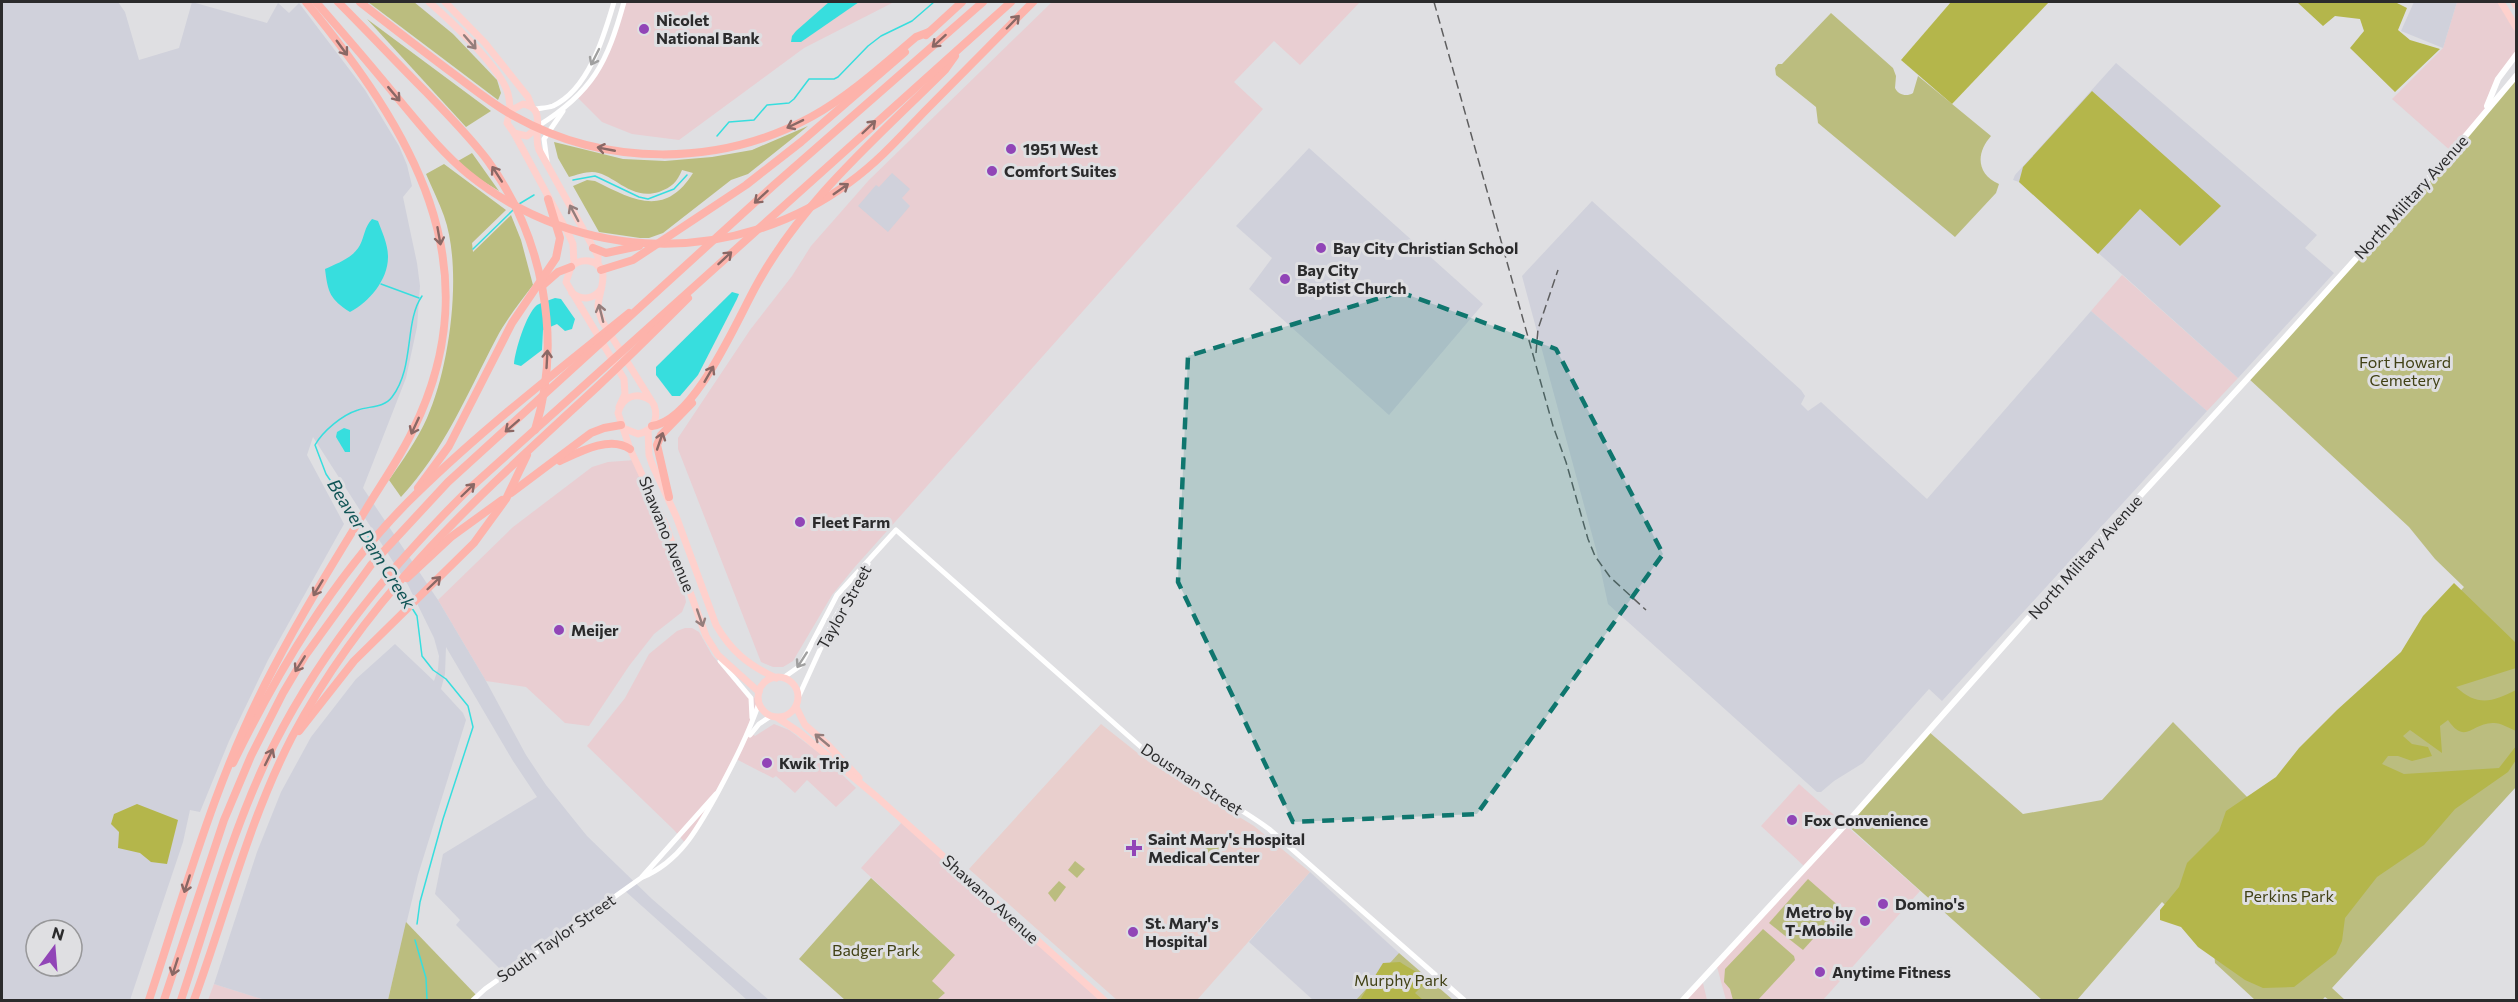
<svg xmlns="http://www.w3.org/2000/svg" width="2518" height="1002" viewBox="0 0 2518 1002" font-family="Commissioner,sans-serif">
	<rect width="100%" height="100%" fill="#dfdfe2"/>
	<g fill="#e9ced2">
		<polygon points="624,2 894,2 804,48 679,140 632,134 602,122 577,97 597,73"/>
		<polygon points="1052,2 1360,2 1300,65 1274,41 1234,82 1263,109 854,568 832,595 793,661 783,667 773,667 761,662 678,449 678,438 750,330 792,276 811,246 869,180"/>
		<polygon points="2457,2 2501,2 2516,27 2516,55 2498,79 2484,112 2452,152 2392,99 2443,48"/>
		<polygon points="2122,275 2238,378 2207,411 2091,311"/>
		<polygon points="635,460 678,559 686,602 682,612 654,634 629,666 589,726 565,723 526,687 486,681 438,600 513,527 592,467 608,462"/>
		<polygon points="685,628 692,628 699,632 712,655 747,697 758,698 759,703 749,732 755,736 774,724 789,730 823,756 856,788 836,807 807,780 795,793 776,776 773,778 736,759 687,845 674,830 587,746 625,698 649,654 677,631"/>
		<polygon points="1799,784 1920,891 1823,1000 1726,1000 1716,963 1805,867 1761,826"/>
		<polygon points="903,821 1104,1000 937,1000 945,993 931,981 954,954 861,868"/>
		<polygon points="1702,979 1707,1000 1683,1000"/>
		<polygon points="214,984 265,1000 208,1000"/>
	</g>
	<g fill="#d0d1db" fill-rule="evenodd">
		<path d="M2,2h116l7,10 14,48 40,-12 13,-46 75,21 11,-20 11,10 10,-10 66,87 34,56 8,19 5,21 -9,11 14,66 3,23 -3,41 -11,51 -43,110 75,112 48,81 40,74 20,30 41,51 65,63 117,101h-22l-123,-110 -118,85 -50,-50 4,-5 -25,-26 8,-40 94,-57 -24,-36 -67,-114 -1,27 -4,15 22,24 3,7 -48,155 -30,125h-123l-51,-16 43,-132 24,-60 30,-55 45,-58 39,-35 39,37 4,-12 1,-13 -5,-18 -26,-53 -95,-148 -6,18 37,69 -76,136 -39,81 -29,71 -10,-2 -7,32 -53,158h-128zM36,930h36v36h-36z"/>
		<polygon points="2414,2 2457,2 2443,48 2401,31"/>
		<polygon points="2116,63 2317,235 2305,248 2334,273 2238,378 2019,182 2013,180 2015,175"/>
		<polygon points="1309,148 1483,304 1389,415 1249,289 1272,258 1236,226"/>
		<polygon points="892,173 910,189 902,198 910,206 888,232 858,206 876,185 879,187"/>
		<polygon points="1592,201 1801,390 1805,396 1801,404 1808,411 1821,402 1927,499 2091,311 2207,411 1942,701 1929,689 1863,763 1834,781 1821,792 1817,792 1608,604 1597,553 1522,276"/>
		<polygon points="1310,872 1399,953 1356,1000 1313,1000 1249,942"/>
	</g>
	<polygon fill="#e9cfcd" points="1101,724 1149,762 1254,826 1310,872 1197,1000 1117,1000 969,869"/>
	<g fill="#bbbd7f">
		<polygon points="368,2 414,2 453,34 497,80 501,93 498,100"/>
		<path d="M1831,13l62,55 3,8 -1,12c3,7 12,9 18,5l5,-17 73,60c-15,17 -15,38 8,48l-3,9 -41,44 -137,-114 -2,-16 -40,-32 -1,-7 3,-4h4z"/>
		<polygon points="367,19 491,111 466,127"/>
		<polygon points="2516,76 2516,787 2332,988 2345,1000 2329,1000 2325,997 2322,1000 2255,1000 2215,963 2214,952 2162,902 2077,1000 2042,1000 1846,824 1928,731 2023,814 2102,800 2173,722 2258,808 2464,587 2435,559 2409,527 2248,378"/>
		<path d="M808,126l-60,48 -17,6 -68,53 -14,5h-9l-41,-6 -26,-46 14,-6 8,1c38,19 70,37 98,-8l-11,-3c-5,12 -10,17 -23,22 -30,9 -46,-20 -67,-20 -7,0 -16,3 -23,5l-11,-19 -4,-16 69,17 42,2 47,-4 40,-7z"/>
		<polygon points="472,153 499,191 476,177 458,161"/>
		<path d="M444,164l62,46 -34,33 1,9 38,-37 10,25 12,45c-13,17 -27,35 -37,54 -29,55 -52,112 -95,158l-12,-17c14,-20 28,-40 38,-62 23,-51 36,-149 17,-202 -5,-14 -12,-28 -18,-42z"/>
		<polygon points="1217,835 1226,843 1210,860 1201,853"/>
		<polygon points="1075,861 1085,869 1077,878 1068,870"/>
		<polygon points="871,878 955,955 932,981 945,993 937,1000 845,1000 799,959"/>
		<polygon points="1808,879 1841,908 1803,950 1769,923"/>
		<polygon points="1059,881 1066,887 1055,902 1048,893"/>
		<polygon points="406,922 477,996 473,1000 388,1000"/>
		<polygon points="1763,929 1794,956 1795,960 1758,1000 1733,1000 1730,989 1724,982 1725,969"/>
		<polygon points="1399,953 1453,1000 1356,1000"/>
	</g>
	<g fill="#b4b64b">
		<polygon points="1951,2 2049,2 1952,104 1901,60"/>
		<polygon points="2297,2 2395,2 2407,8 2398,30 2410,40 2440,49 2395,92 2350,48 2364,31 2360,19 2335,16 2323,26"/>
		<polygon points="2092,91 2221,206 2180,246 2140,209 2098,254 2019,182 2023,167"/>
		<path d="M2454,583l62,60v25l-60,19c22,20 36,15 60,3v41c-7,-3 -15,-8 -22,-8 -22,-1 -28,23 -46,-3l-8,6 2,27 -32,-23 -7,6 9,8 16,3 4,9 -20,5 -14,-5h-10l-6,8 22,10 95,-6 17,-22v14l-8,12 -53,37 -31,36 -47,32 -32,41 -3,23 -6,13 -42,33 -31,1 -18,-8 -47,-33 -17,-20 -21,-7v-10l19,-23 8,-24 32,-32 7,-20 50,-34 23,-29 38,-38 64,-58 22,-36z"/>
		<polygon points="137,804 178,820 167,864 151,862 140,853 118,848 119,832 111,824 114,814"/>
		<path d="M1400,962c10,7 19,10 28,18l-13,13 8,7h-63l23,-37z"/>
	</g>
	<g fill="#37dede">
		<polygon points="829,2 859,2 801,42 791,42 792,36 796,31"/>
		<path d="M372,219l6,2c4,11 10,23 10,36 0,23 -19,45 -38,55 -20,-13 -22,-19 -25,-43 13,-6 28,-11 35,-24 5,-10 4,-17 12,-26z"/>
		<polygon points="732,292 739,294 737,299 698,375 680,396 672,396 656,375 656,367"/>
		<path d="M555,298l6,1 14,20 -3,10 -7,2 -8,-7 -14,6 -1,20 -21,16 -7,-2c1,-13 12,-50 23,-59 5,-3 13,-5 18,-7z"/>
		<polygon points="344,428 350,430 350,452 345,452 336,437 337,432"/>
	</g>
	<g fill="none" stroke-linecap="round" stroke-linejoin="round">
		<g stroke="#37dede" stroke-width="1.5">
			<polyline points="717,136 729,122 754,120 767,105 789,103 794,99 809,79 834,79 838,77 868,46 881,36 912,21 934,2"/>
			<polyline points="573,180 595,176 639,197 648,199 674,189 687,175"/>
			<polyline points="519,204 534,195"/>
			<polyline points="473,249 513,210"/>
			<polyline points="381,284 419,298"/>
			<path d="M357,520l-31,-46 -11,-29c8,-14 27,-30 43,-35 11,-4 26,-2 34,-13 23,-30 12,-75 30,-101"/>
			<polyline points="360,524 370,540"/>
			<polyline points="373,544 378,553"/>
			<polyline points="381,557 390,571"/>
			<polyline points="401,587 409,601"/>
			<polyline points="412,608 417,616 422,656 433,670 446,679 468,706 473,727 443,819 420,902 417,924"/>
			<polyline points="415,940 426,978 427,1000"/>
		</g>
		<g stroke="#fff" stroke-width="5">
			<path d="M535,109c6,-1 12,-1 18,-3 36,-17 51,-70 61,-104"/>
			<path d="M538,126c55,-34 69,-63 86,-124"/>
			<polyline points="547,161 544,139 563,111"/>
			<polyline points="720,661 751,698 752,718"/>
			<path d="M783,678l17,-12 37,-71 59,-65 245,217c41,31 87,52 128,82l195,171"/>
			<polyline points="798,698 834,619 868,564"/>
			<polyline points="750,735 759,724 771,716"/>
			<path d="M643,877c38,-16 56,-51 75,-85 16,-30 30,-57 41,-89"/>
			<polyline points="473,1000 485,989 641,878 716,794"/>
		</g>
		<g stroke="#fff" stroke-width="6">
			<polyline points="2487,106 2498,79 2516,55"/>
			<polyline points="1683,1000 1846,824 2040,605 2272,352 2452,152 2516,76"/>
		</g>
		<g stroke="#fed1cd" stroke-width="7">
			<path d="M429,2c21,18 66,61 77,86 3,7 4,15 4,23"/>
			<polyline points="445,2 485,43 528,97 532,107"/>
			<polyline points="2501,2 2516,27"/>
			<polyline points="2514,2 2516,6"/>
			<path d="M537,128l-10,8 -13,-3 -7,-10 3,-12 13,-7c25,4 9,30 16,46l59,106v10"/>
			<polyline points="514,133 569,235 573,244 574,264"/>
			<path d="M572,293c11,8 22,6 29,-4"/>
			<path d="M619,407l6,-13 -1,-15 -58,-97 5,-15c5,-5 11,-7 18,-6 25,5 9,31 9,46 0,5 3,9 4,14l52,84c5,14 -1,26 -16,29l-15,-6 -5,-15c4,-16 18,-22 32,-13"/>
			<polyline points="623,428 630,449 666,526 706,636 718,655 759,692"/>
			<path d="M648,430l1,25 3,9 24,52 40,109c15,26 32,40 60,53"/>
			<circle cx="778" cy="697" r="20"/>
			<polyline points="796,707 805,725 828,745 859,778"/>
			<polyline points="778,718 799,732 877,797 1104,1000"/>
		</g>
		<g stroke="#fdb3ab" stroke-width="8">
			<path d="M316,2c26,30 53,61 79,93 23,27 45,56 73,79 111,90 268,93 382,8 28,-20 51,-46 75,-71 36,-36 72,-73 108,-109"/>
			<path d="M338,2c30,30 59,61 89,91 21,22 43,44 61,68 55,76 75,178 47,269"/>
			<path d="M360,2c29,23 58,45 87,67 22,16 43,34 67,47 91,51 205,51 297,1 38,-21 72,-52 105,-80l13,-5"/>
			<polyline points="926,35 962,2"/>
			<polyline points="593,248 606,253 639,246"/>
			<polyline points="601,270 633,260 746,185 801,142 905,52"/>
			<polyline points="542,286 558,272 571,267"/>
			<path d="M652,426c43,-6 84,-104 104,-140 47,-86 120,-147 189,-216l10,-14"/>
			<path d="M560,461c19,-9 50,-26 70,-12"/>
			<polyline points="418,488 449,446 512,323 556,258 560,238 548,199"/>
			<polyline points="511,493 591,433 604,428 621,425"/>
			<polyline points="669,497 657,445 661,435 692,403"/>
			<polyline points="407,578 451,537 502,500"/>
			<polyline points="299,731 354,661 474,543 506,499 527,455"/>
			<path d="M233,763c46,-94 100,-185 174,-260 69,-69 147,-129 222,-190"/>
			<path d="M149,1000c37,-112 68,-226 124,-331 28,-54 60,-106 92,-158 16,-27 35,-53 48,-81 82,-166 -3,-301 -107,-428"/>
			<polyline points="164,1000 224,820 251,756 283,693 305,656 371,565 448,482 774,185 983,2"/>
			<path d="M181,1000c26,-78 48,-159 83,-235 49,-105 123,-195 205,-276l542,-487"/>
			<path d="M194,1000c32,-87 55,-180 98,-263 77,-145 187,-241 305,-350 31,-29 61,-59 91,-89"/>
		</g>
		<g stroke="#5e5e5f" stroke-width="1.5" stroke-dasharray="9 4.5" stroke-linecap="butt">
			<polyline points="1434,2 1553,426 1566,462 1588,539 1595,556 1610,577 1646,610"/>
			<polyline points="1536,353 1538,329 1558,270"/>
		</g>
	</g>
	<defs><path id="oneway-shaft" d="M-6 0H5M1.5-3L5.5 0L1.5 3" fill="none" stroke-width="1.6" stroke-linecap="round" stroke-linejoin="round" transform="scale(1.5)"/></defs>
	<g stroke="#8a6865">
		<use href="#oneway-shaft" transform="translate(1013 22) rotate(-46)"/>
		<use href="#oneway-shaft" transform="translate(939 41) rotate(138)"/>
		<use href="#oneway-shaft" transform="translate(342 48) rotate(54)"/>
		<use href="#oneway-shaft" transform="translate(394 94) rotate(50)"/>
		<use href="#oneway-shaft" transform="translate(795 124) rotate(154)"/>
		<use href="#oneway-shaft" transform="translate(869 127) rotate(-44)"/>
		<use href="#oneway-shaft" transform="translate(606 149) rotate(-169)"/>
		<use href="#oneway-shaft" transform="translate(497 174) rotate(-123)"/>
		<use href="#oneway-shaft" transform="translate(841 189) rotate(-35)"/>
		<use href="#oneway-shaft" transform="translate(761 197) rotate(137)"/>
		<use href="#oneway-shaft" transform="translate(439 236) rotate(80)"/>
		<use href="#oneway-shaft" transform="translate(725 258) rotate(-43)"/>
		<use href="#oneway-shaft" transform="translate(547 359) rotate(-87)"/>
		<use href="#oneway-shaft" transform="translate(709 374) rotate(-60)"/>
		<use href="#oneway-shaft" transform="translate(415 426) rotate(115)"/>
		<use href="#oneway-shaft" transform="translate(512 426) rotate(139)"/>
		<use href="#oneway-shaft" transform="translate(660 441) rotate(-71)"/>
		<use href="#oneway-shaft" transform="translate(468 490) rotate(-44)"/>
		<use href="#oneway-shaft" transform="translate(434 583) rotate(-44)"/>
		<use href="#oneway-shaft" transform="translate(318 588) rotate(121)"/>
		<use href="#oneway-shaft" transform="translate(300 664) rotate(122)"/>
		<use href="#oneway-shaft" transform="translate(269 757) rotate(-64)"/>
		<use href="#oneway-shaft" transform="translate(187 884) rotate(108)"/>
		<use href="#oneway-shaft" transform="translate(175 967) rotate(108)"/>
	</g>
	<g stroke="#947e7c">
		<use href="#oneway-shaft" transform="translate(470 42) rotate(49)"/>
		<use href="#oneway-shaft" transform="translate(574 213) rotate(-118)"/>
		<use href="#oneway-shaft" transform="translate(601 313) rotate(-104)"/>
		<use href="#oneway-shaft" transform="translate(700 618) rotate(71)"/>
		<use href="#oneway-shaft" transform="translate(822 740) rotate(-140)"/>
	</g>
	<g stroke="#a0a0a0">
		<use href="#oneway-shaft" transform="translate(595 57) rotate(117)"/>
		<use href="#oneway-shaft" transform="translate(802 660) rotate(123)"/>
	</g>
	<path fill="#0f766e" fill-opacity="0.2" stroke="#0f766e" stroke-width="4.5" stroke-dasharray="12 8" stroke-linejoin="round" d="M1400,292l156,57 107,205 -186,260 -184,8 -115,-240 10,-226z"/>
	<g fill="#9145b7" stroke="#dfdfe2" stroke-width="2">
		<circle cx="644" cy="29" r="6"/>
		<circle cx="1011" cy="149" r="6"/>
		<circle cx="992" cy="171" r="6"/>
		<circle cx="1321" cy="248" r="6"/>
		<circle cx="1285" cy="279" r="6"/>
		<circle cx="800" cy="522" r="6"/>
		<circle cx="559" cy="630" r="6"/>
		<circle cx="767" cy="763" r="6"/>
		<circle cx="1792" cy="820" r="6"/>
		<path d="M1131 839h6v6h6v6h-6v6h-6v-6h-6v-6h6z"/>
		<circle cx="1883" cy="904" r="6"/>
		<circle cx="1865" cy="921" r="6"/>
		<circle cx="1133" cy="932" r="6"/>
		<circle cx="1820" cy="972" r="6"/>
	</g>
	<g text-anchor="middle" stroke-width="6" stroke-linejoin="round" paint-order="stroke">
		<g font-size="16" font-weight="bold" fill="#2b2b2c" stroke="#dfdfe2" text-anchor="start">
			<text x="656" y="26">Nicolet<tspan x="656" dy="18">National Bank</tspan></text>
			<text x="1023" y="155">1951 West</text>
			<text x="1004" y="177">Comfort Suites</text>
			<text x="1333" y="254">Bay City Christian School</text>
			<text x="1297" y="276">Bay City<tspan x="1297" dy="18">Baptist Church</tspan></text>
			<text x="812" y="528">Fleet Farm</text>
			<text x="571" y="636">Meijer</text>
			<text x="779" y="769">Kwik Trip</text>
			<text x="1804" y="826">Fox Convenience</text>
			<text x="1148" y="845">Saint Mary's Hospital<tspan x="1148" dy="18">Medical Center</tspan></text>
			<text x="1895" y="910">Domino's</text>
			<text x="1853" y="918" text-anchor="end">Metro by<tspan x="1853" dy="18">T-Mobile</tspan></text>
			<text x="1145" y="929">St. Mary's<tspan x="1145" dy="18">Hospital</tspan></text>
			<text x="1832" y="978">Anytime Fitness</text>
		</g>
		<g font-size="16" fill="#2b2b2c" stroke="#dfdfe2">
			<text transform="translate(2411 197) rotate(-48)" y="6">North Military Avenue</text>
			<text transform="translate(667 534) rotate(68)" y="6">Shawano Avenue</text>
			<text transform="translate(2085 557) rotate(-48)" y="6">North Military Avenue</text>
			<text transform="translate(844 607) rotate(-61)" y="6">Taylor Street</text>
			<text transform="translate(1192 779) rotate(33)" y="6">Dousman Street</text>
			<text transform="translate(991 899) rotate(42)" y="6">Shawano Avenue</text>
			<text transform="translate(556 938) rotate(-35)" y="6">South Taylor Street</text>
		</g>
		<g font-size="16" fill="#414115" stroke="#dfdfe2">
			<text x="2405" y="368">Fort Howard<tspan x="2405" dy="18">Cemetery</tspan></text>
			<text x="2289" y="902">Perkins Park</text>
			<text x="876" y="956">Badger Park</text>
			<text x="1401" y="986">Murphy Park</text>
		</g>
		<g font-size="18" font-style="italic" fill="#125556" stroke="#dfdfe2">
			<text transform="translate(371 544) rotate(58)" y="6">Beaver Dam Creek</text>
		</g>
	</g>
	<rect width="2518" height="1002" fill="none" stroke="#2b2b2c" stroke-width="6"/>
	<g transform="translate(54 948) rotate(16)"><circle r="28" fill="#dfdfe2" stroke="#979799" stroke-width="1.5"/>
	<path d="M0-4.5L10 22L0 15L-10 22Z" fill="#9145b7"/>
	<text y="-9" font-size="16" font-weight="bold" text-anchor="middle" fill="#2b2b2c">N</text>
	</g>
</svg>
